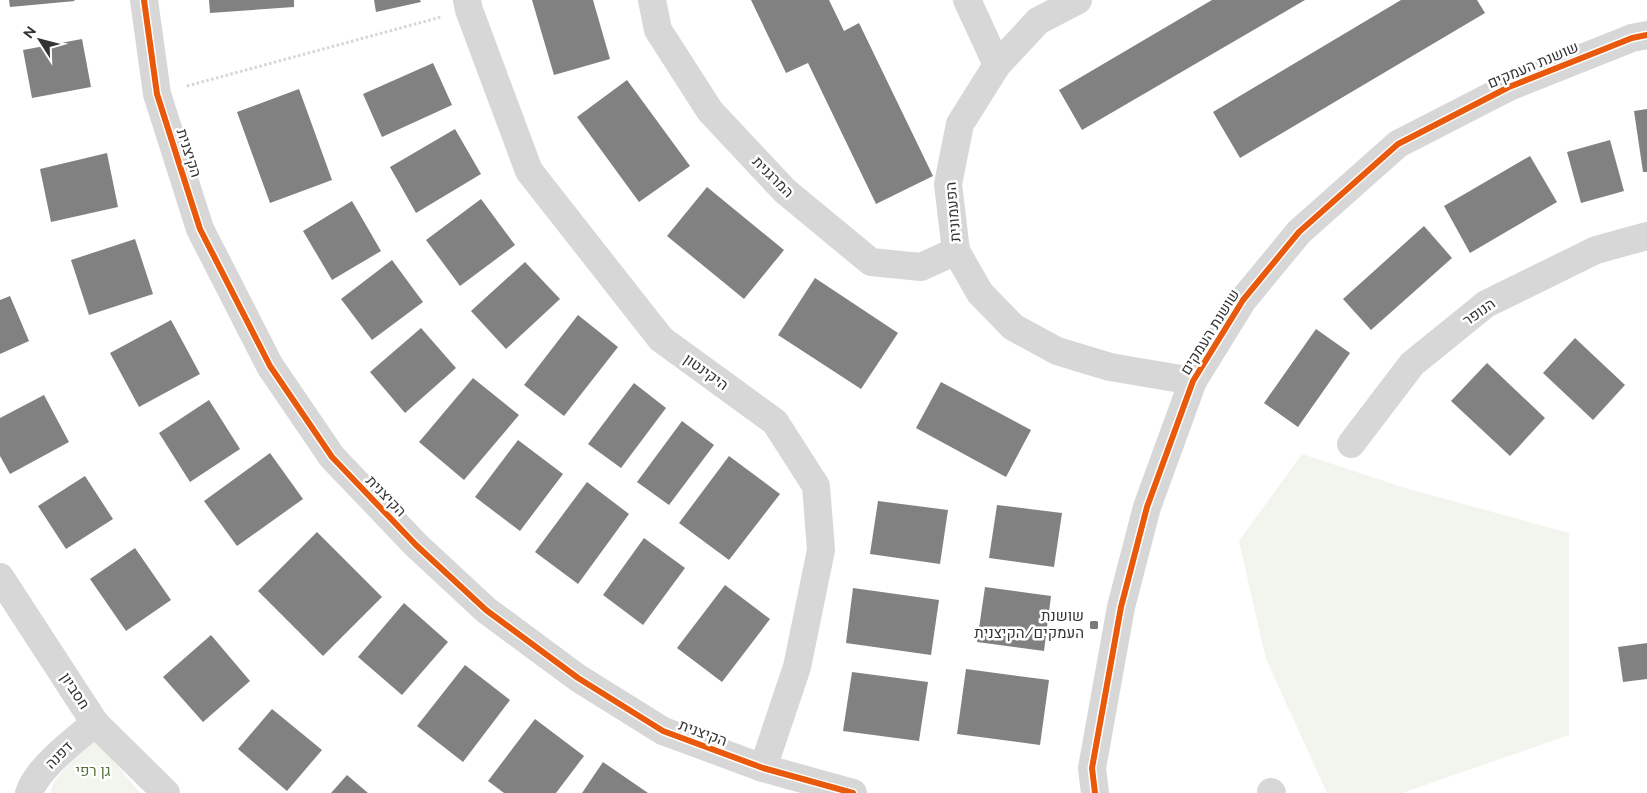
<svg xmlns="http://www.w3.org/2000/svg" width="1647" height="793" viewBox="0 0 1647 793" font-family="Raleway,Heebo,sans-serif">
	<rect width="100%" height="100%" fill="#fff"/>
	<g fill="#f1f5ed">
		<polygon points="1302,454 1405,488 1569,533 1569,735 1402,793 1327,793 1266,659 1239,541"/>
		<polygon points="93,736 140,793 50,793 55,780"/>
	</g>
	<g fill="#818181">
		<polygon points="9,0 74,0 75,1 10,7"/>
		<polygon points="209,0 294,0 294,7 210,13"/>
		<polygon points="374,0 420,0 421,2 376,12"/>
		<polygon points="532,0 593,0 610,59 554,75"/>
		<polygon points="751,0 829,0 844,31 859,23 933,176 876,204 808,63 786,73"/>
		<polygon points="1212,0 1305,0 1082,130 1059,90"/>
		<polygon points="1401,0 1477,0 1485,13 1240,158 1213,112"/>
		<polygon points="82,39 91,87 32,98 23,50"/>
		<polygon points="433,63 452,105 382,137 363,94"/>
		<polygon points="627,80 690,166 639,202 577,117"/>
		<polygon points="299,89 332,180 270,203 237,112"/>
		<polygon points="1647,109 1647,172 1643,172 1634,111"/>
		<polygon points="455,129 481,174 416,213 390,167"/>
		<polygon points="1610,140 1624,191 1581,203 1567,152"/>
		<polygon points="107,153 118,207 51,222 40,169"/>
		<polygon points="1530,156 1557,202 1470,253 1444,206"/>
		<polygon points="707,187 784,250 744,299 667,236"/>
		<polygon points="481,199 515,245 460,286 426,240"/>
		<polygon points="352,201 381,251 332,280 303,231"/>
		<polygon points="1424,226 1452,258 1371,330 1343,299"/>
		<polygon points="135,239 153,294 89,315 71,260"/>
		<polygon points="392,260 423,302 372,340 341,299"/>
		<polygon points="525,262 560,299 506,349 471,311"/>
		<polygon points="815,278 898,333 861,389 778,335"/>
		<polygon points="10,296 29,341 0,354 0,300"/>
		<polygon points="578,315 618,347 564,416 524,385"/>
		<polygon points="171,320 200,374 139,407 110,353"/>
		<polygon points="421,328 456,368 405,413 370,372"/>
		<polygon points="1316,329 1350,353 1298,427 1264,403"/>
		<polygon points="1575,338 1625,385 1593,420 1543,373"/>
		<polygon points="1487,363 1545,418 1510,456 1451,401"/>
		<polygon points="473,378 519,415 464,480 419,442"/>
		<polygon points="941,382 1031,430 1006,477 916,428"/>
		<polygon points="634,383 666,408 621,468 588,444"/>
		<polygon points="44,395 69,442 10,474 0,456 0,418"/>
		<polygon points="209,400 240,449 190,482 159,433"/>
		<polygon points="682,421 714,445 669,505 637,482"/>
		<polygon points="518,440 563,474 520,531 475,497"/>
		<polygon points="270,453 303,499 237,546 204,501"/>
		<polygon points="729,456 780,494 729,560 679,523"/>
		<polygon points="85,476 113,519 66,549 38,506"/>
		<polygon points="587,482 629,514 578,584 535,552"/>
		<polygon points="878,501 948,510 940,564 870,554"/>
		<polygon points="997,505 1062,513 1054,567 989,558"/>
		<polygon points="317,532 382,597 323,656 258,591"/>
		<polygon points="644,538 685,568 643,625 603,595"/>
		<polygon points="135,548 171,600 126,631 90,579"/>
		<polygon points="725,585 770,619 722,682 677,648"/>
		<polygon points="985,587 1051,596 1044,651 977,642"/>
		<polygon points="853,588 939,600 931,655 846,643"/>
		<polygon points="404,603 448,642 402,695 358,657"/>
		<polygon points="211,635 250,681 203,722 163,677"/>
		<polygon points="1647,643 1647,679 1623,682 1618,647"/>
		<polygon points="465,665 510,700 463,762 417,726"/>
		<polygon points="966,669 1049,680 1040,745 957,734"/>
		<polygon points="852,672 928,682 919,741 843,731"/>
		<polygon points="272,709 322,750 287,791 238,749"/>
		<polygon points="535,719 584,756 556,793 504,793 488,781"/>
		<polygon points="603,762 648,793 582,793"/>
		<polygon points="347,775 368,793 331,793"/>
	</g>
	<g fill="none" stroke-linecap="round" stroke-linejoin="round">
		<polyline stroke="#d6d6d6" stroke-width="3" stroke-dasharray="2.5 2.5" stroke-linecap="butt" points="187,86 441,17"/>
		<g stroke="#d7d7d7" stroke-width="28">
			<polyline points="144,0 157,94 200,229 270,366 332,457 416,545 486,610 578,678 663,731 763,768 853,793"/>
			<polyline points="467,0 469,10 529,171 661,339 775,422 816,486 821,550 797,667 763,768"/>
			<polyline points="652,0 658,30 710,111 785,191 871,262 921,267 956,251"/>
			<polyline points="967,0 997,65"/>
			<polyline points="1078,0 1038,21 997,65 960,124 948,184 956,251 980,293 1013,327 1057,351 1110,367 1193,381"/>
			<polyline points="1351,444 1412,364 1486,304 1596,250 1647,236"/>
			<polyline points="0,577 95,723 166,793"/>
			<polyline points="1271,792 1272,793"/>
			<path d="M29,793c8,-25 46,-53 66,-70"/>
			<polyline points="1095,793 1092,768 1121,607 1147,507 1193,381 1243,300 1299,232 1398,144 1509,87 1632,38 1647,35"/>
		</g>
		<defs>
			<g id="cycleway">
				<polyline points="144,0 157,94 200,229 270,366 332,457 416,545 486,610 578,678 663,731 763,768 853,793"/>
				<polyline points="1095,793 1092,768 1121,607 1147,507 1193,381 1243,300 1299,232 1398,144 1509,87 1632,38 1647,35"/>
			</g>
		</defs>
		<use href="#cycleway" stroke="#fff" stroke-width="9"/>
		<use href="#cycleway" stroke="#e8590c" stroke-width="6"/>
	</g>
	<rect fill="#7a7a7a" stroke="#fff" stroke-width="2" x="1089" y="620" width="10" height="10" rx="2.5"/>
	<g text-anchor="middle" stroke-width="5" stroke-linejoin="round" paint-order="stroke">
		<g font-size="15" fill="#333" stroke="#fff">
			<text transform="translate(1533 65) rotate(-23)" y="5">שושנת העמקים</text>
			<text transform="translate(189 153) rotate(72)" y="5">הקיצנית</text>
			<text transform="translate(773 177) rotate(45)" y="5">המרגנית</text>
			<text transform="translate(953 212) rotate(-95)" y="5">הפעמונית</text>
			<text transform="translate(1479 312) rotate(-35)" y="5">הנופר</text>
			<text transform="translate(1210 332) rotate(-58)" y="5">שושנת העמקים</text>
			<text transform="translate(706 372) rotate(36)" y="5">היקינטון</text>
			<text transform="translate(386 496) rotate(46)" y="5">הקיצנית</text>
			<text transform="translate(75 691) rotate(57)" y="5">חסביון</text>
			<text transform="translate(703 733) rotate(20)" y="5">הקיצנית</text>
			<text transform="translate(59 755) rotate(-45)" y="5">דפנה</text>
		</g>
		<g font-size="15" fill="#333" stroke="#fff" text-anchor="end">
			<text x="1084" y="621">שושנת<tspan x="1084" dy="17">העמקים/הקיצנית</tspan></text>
		</g>
		<g font-size="15" fill="#56703f" stroke="#fff">
			<text x="93" y="776">גן רפי</text>
		</g>
	</g>
	<g transform="translate(40 40) rotate(306)" stroke="#ffffff" stroke-width="4" paint-order="stroke">
	<path d="M0-4L9 19L0 12L-9 19Z" fill="#333333"/>
	<text y="-8" font-size="14" font-weight="bold" text-anchor="middle" fill="#333333">N</text>
	</g>
</svg>
